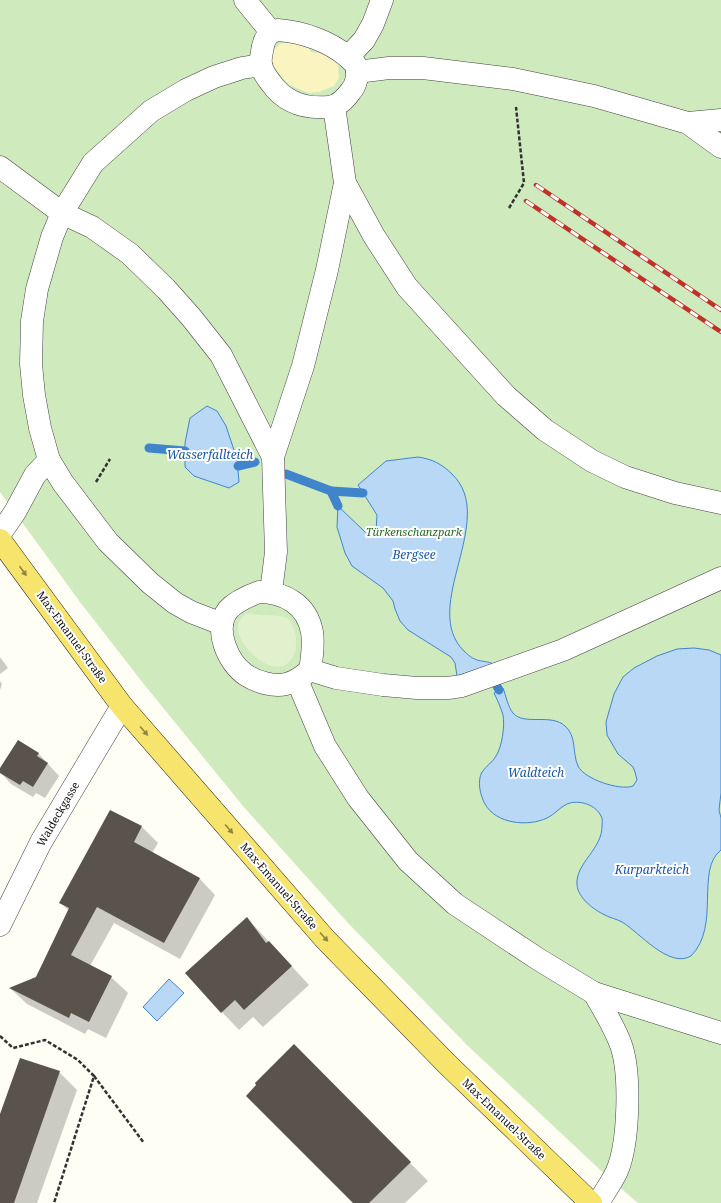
<svg xmlns="http://www.w3.org/2000/svg" width="721" height="1203" viewBox="0 0 721 1203" font-family="'Noto Serif',serif">
	<rect width="100%" height="100%" fill="#fffef4"/>
	<polygon fill="#cfeabd" points="0,0 721,0 721,1203 638,1203 611,1180 468,1046 348,923 243,806 143,683 80,602 0,492"/>
	<polygon fill="#faf4c1" points="293,41 308,47 311,52 324,54 338,65 339,78 334,86 319,92 308,93 288,84 273,66 271,53 280,44"/>
	<path fill="#e1f1ce" d="M247,614l33,2 8,2c7,10 10,21 7,33 -12,45 -81,-20 -48,-37z"/>
	<g fill="#b9d8f6" stroke="#4085cc">
		<polygon points="207,406 217,411 226,426 237,459 239,482 229,488 194,476 185,467 185,443 190,418"/>
		<path d="M418,457c14,2 24,7 34,17 47,45 -33,133 12,177 13,13 17,8 30,13l-37,12 -2,-13 -4,-6 -43,-27 -8,-9 -5,-12 -2,-8 -10,-13 -31,-22 -7,-13 -8,-26 1,-21 27,26 11,-1 1,-16 -19,-30 28,-24z"/>
		<path d="M694,648l15,2 12,5v138l-2,17 2,8v32c-26,20 0,76 -30,106 -22,13 -52,-24 -69,-34 -5,-3 -12,-4 -17,-7 -11,-5 -27,-17 -28,-30 -2,-22 26,-36 25,-60 0,-3 1,-6 -1,-9 -5,-11 -22,-17 -34,-12 -7,3 -13,11 -20,14 -19,9 -51,6 -62,-14 -5,-9 -8,-23 -3,-32 4,-6 11,-10 14,-16 6,-9 9,-30 7,-41 -2,-7 -6,-16 -9,-22l9,-5c3,8 5,19 10,25 11,13 38,0 52,13 12,10 7,27 13,40 6,13 42,25 55,20l4,-6 -2,-8 -2,-5 -15,-13 -11,-19 -1,-13 8,-28 9,-17 11,-9 23,-12 20,-7z"/>
		<polygon points="169,979 184,993 157,1021 143,1007"/>
	</g>
	<g fill="#0003">
		<polygon points="0,657 8,668 0,674"/>
		<polygon points="0,681 2,684 0,690"/>
		<polygon points="18,741 39,754 59,776 45,798 36,793 33,797 11,784 0,772 0,770"/>
		<polygon points="111,811 142,827 158,843 152,853 199,878 215,895 180,959 114,923 90,966 111,977 128,993 106,1038 88,1029 85,1034 27,1004 11,989 36,977 69,911 61,903"/>
		<polygon points="247,918 309,985 263,1027 253,1017 239,1030 222,1012"/>
		<polygon points="294,1046 428,1181 405,1203 354,1203"/>
		<polygon points="59,1072 77,1090 37,1203 0,1203 0,1117"/>
	</g>
	<g fill="none" stroke-linecap="round" stroke-linejoin="round">
		<g stroke="#4085cc" stroke-width="9">
			<polyline points="149,448 185,451"/>
			<polyline points="238,466 255,462"/>
			<polyline points="286,474 331,491 338,506"/>
			<polyline points="331,491 363,493"/>
			<polyline points="491,675 499,690"/>
		</g>
	</g>
	<g fill="#59534c">
		<polygon points="18,740 39,753 37,756 48,763 33,787 23,781 20,785 0,773 0,768"/>
		<polygon points="110,810 142,826 134,842 200,878 164,943 97,907 71,955 112,976 89,1022 71,1013 69,1018 9,988 36,977 69,908 59,903"/>
		<polygon points="247,917 266,943 269,941 292,966 244,1010 235,1000 221,1013 185,973"/>
		<polygon points="294,1044 411,1162 369,1203 353,1203 246,1096 256,1085 255,1083"/>
		<polygon points="20,1058 60,1071 14,1203 0,1203 0,1114"/>
	</g>
	<g fill="none" stroke-linecap="round" stroke-linejoin="round">
		<defs>
			<g id="minor">
				<polyline points="245,0 271,32"/>
				<path d="M278,30c25,2 51,11 70,27 2,3 7,5 8,9 3,8 0,19 -5,25 -6,8 -12,15 -22,16 -23,2 -44,-4 -58,-24 -4,-5 -9,-12 -10,-19 -1,-5 1,-12 2,-18 2,-9 6,-14 15,-16z"/>
				<polyline points="348,57 364,40 373,24 382,0"/>
				<polyline points="357,72 389,68 423,68 513,79 594,96 688,123 721,147"/>
				<polyline points="688,123 721,120"/>
				<polyline points="0,167 62,213 92,227 130,254 166,289 191,317 221,355 273,457 276,552 271,592"/>
				<polyline points="345,183 374,236 407,287 506,396 545,430 592,461 625,477 675,493 721,503"/>
				<polyline points="273,457 303,366 327,270 345,183 334,106"/>
				<polyline points="0,534 15,512 35,475 49,460"/>
				<path d="M259,592c26,0 48,13 53,40 2,13 0,26 -2,38 -7,6 -14,12 -24,14 -13,3 -29,-2 -40,-9 -18,-12 -33,-46 -18,-65 8,-9 20,-14 31,-18z"/>
				<polyline points="222,624 191,612 175,603 150,583 108,542 63,483 49,460 40,428 34,395 31,364 32,321 37,289 52,237 62,213 93,163 151,111 186,90 214,77 242,68 261,65"/>
				<polyline points="310,670 336,678 383,685 417,688 448,688 462,686 563,650 721,578"/>
				<polyline points="297,680 325,746 358,798 408,861 455,904 538,959 594,993 721,1033"/>
				<polyline points="0,925 41,842 122,706"/>
				<path d="M594,993c10,17 20,33 27,52 10,29 8,98 -4,126 -5,11 -13,22 -19,32"/>
			</g>
			<polyline id="major" points="0,540 122,706 325,939 447,1064 591,1203"/>
		</defs>
		<use href="#minor" stroke="#434343" stroke-width="23"/>
		<use href="#major" stroke="#212121" stroke-width="23"/>
		<g stroke="#323232" stroke-width="2.5" stroke-dasharray="4 2" stroke-linecap="butt">
			<polyline points="509,208 524,183 516,107"/>
			<polyline points="96,482 110,459"/>
			<polyline points="0,1036 13,1048 45,1040 78,1060 94,1076 54,1203"/>
			<polyline points="94,1076 144,1143"/>
		</g>
		<use href="#minor" stroke="#fff" stroke-width="22"/>
		<use href="#major" stroke="#f6e46c" stroke-width="22"/>
		<defs>
			<g id="rail">
				<polyline points="536,185 721,310"/>
				<polyline points="526,201 721,332"/>
			</g>
		</defs>
		<use href="#rail" stroke="#c03228" stroke-width="4.5"/>
		<use href="#rail" stroke="#fff" stroke-width="3" stroke-dasharray="9" stroke-linecap="butt"/>
	</g>
	<defs><path id="oneway-solid" d="M-6-.8H1V-3.2L6.5 0L1 3.2V.8H-6Z"/></defs>
	<g fill="#8e8543">
		<use href="#oneway-solid" transform="translate(23 571) rotate(54)"/>
		<use href="#oneway-solid" transform="translate(144 731) rotate(49)"/>
		<use href="#oneway-solid" transform="translate(229 829) rotate(49)"/>
		<use href="#oneway-solid" transform="translate(324 937) rotate(48)"/>
	</g>
	<g text-anchor="middle" stroke-width="4" stroke-linejoin="round" paint-order="stroke">
		<g font-size="11" font-style="italic" fill="#276820" stroke="#fff">
			<text x="414" y="536">Türkenschanzpark</text>
		</g>
		<g font-size="11" fill="#101010" stroke="#fff">
			<text transform="translate(72 637) rotate(54)" y="4">Max-Emanuel-Straße</text>
			<text transform="translate(58 814) rotate(-60)" y="4">Waldeckgasse</text>
			<text transform="translate(279 886) rotate(49)" y="4">Max-Emanuel-Straße</text>
			<text transform="translate(504 1119) rotate(44)" y="4">Max-Emanuel-Straße</text>
		</g>
		<g font-size="12" font-style="italic" fill="#1957a2" stroke="#fff">
			<text x="210" y="459">Wasserfallteich</text>
			<text x="414" y="559">Bergsee</text>
			<text x="536" y="777">Waldteich</text>
			<text x="652" y="874">Kurparkteich</text>
		</g>
	</g>
</svg>
